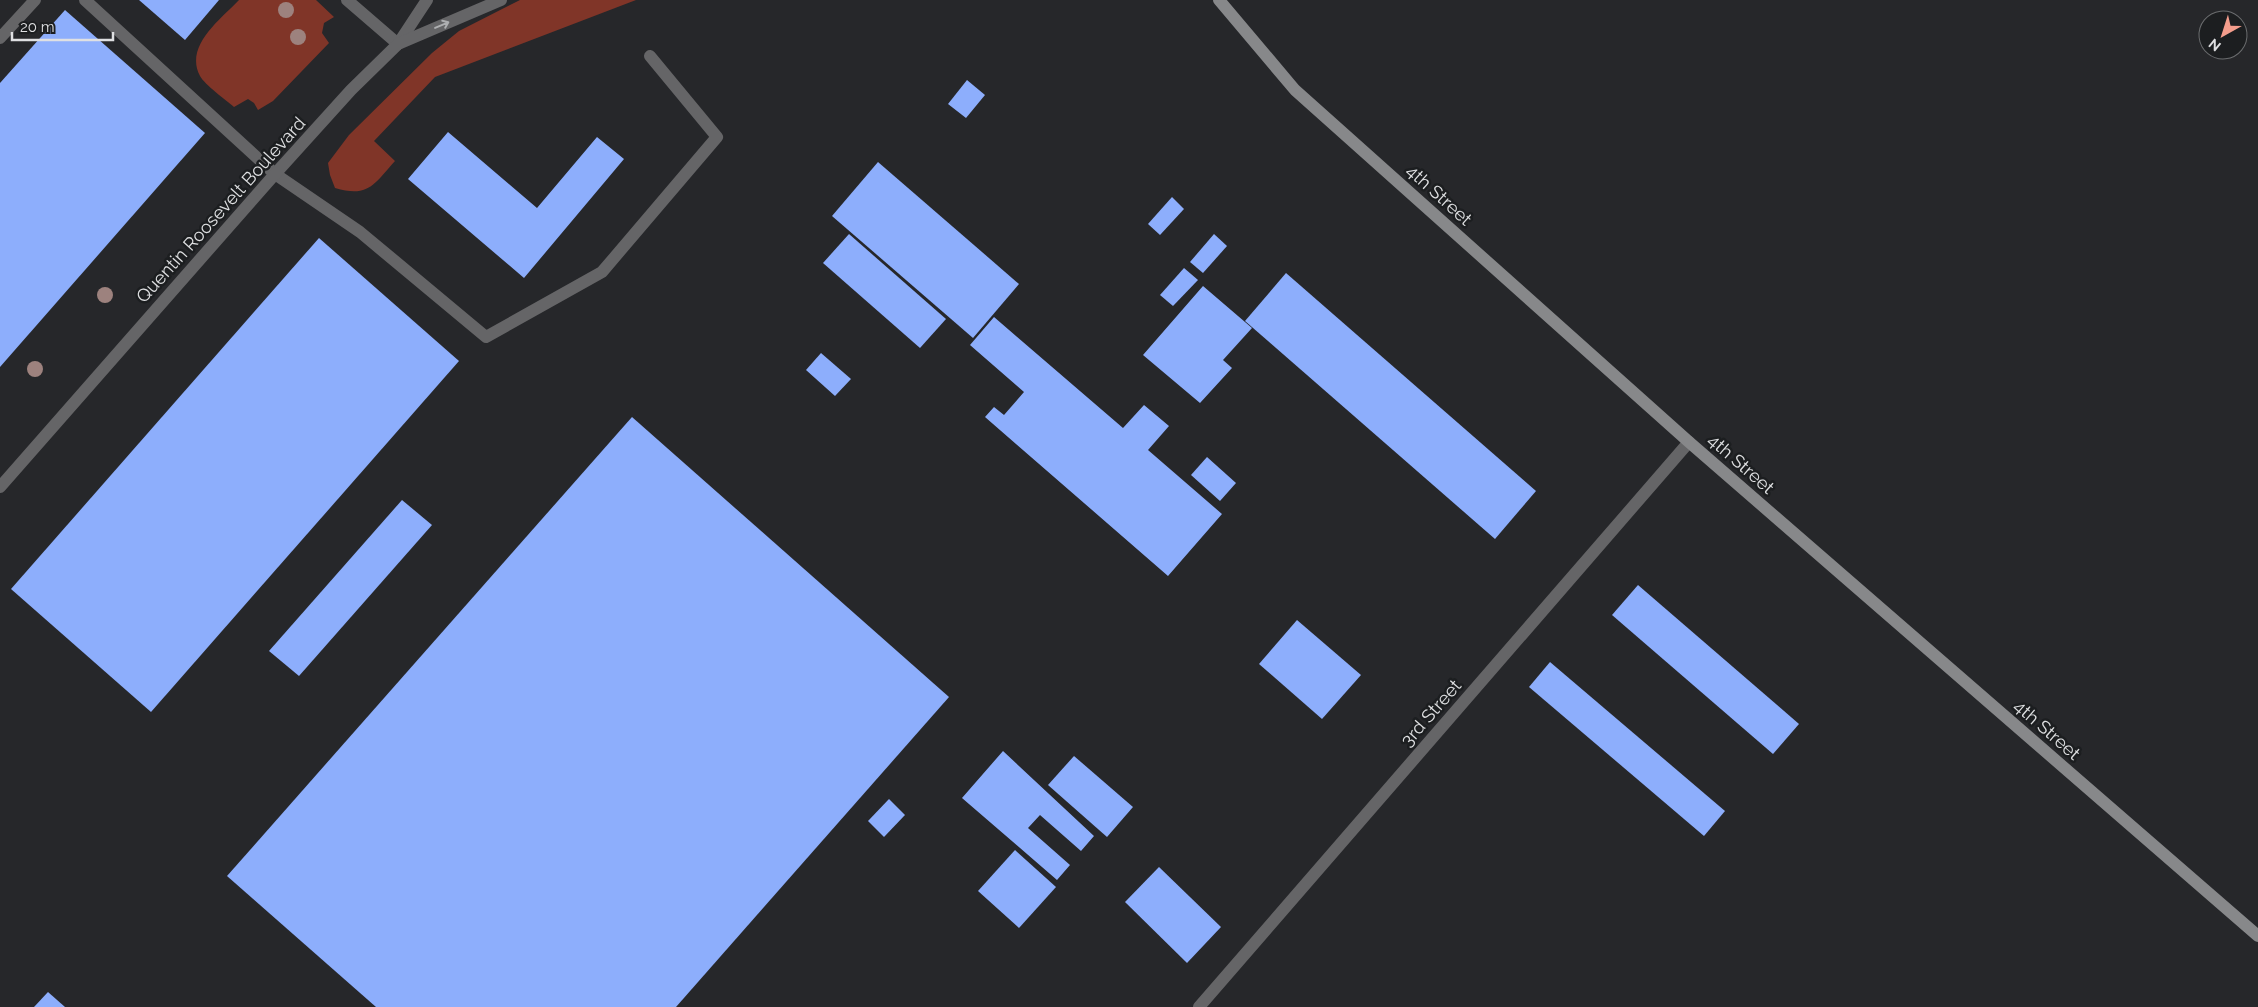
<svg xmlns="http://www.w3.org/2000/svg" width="2258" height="1007" viewBox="0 0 2258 1007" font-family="Raleway,sans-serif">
	<rect width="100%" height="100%" fill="#26272a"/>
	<g fill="#803528">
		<path d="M239,0h77l18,17 -10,6 -2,10 7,10 -56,58 -15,9 -4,-7 -6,-4 -14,8c-8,-7 -29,-22 -34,-31 -16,-30 21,-57 39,-76z"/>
		<path d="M520,0h116l-201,77 -61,64 21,20c-21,23 -26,37 -60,27l-5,-13 -2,-12 21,-28 83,-82 27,-22z"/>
	</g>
	<g fill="#8daefc">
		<polygon points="139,0 219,0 185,40"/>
		<polygon points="65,10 205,133 0,367 0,83"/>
		<polygon points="967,80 985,95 966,118 948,104"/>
		<polygon points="448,132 537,208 597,137 624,159 524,278 408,179"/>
		<polygon points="878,162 1019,284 973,338 832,216"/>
		<polygon points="1172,197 1184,209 1160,235 1148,224"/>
		<polygon points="849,234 946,319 920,348 823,263"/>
		<polygon points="1214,234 1227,246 1203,273 1190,262"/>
		<polygon points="319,238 459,361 151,712 11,589"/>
		<polygon points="1184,268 1198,280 1173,306 1160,295"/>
		<polygon points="1286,273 1536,491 1495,539 1245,321"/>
		<polygon points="1203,286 1252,328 1223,360 1232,368 1200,403 1143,355"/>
		<polygon points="994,317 1123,428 1144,405 1169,426 1148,450 1222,514 1168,576 985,417 994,407 1004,415 1024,392 970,345"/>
		<polygon points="821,353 851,379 835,396 806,370"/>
		<polygon points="632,417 949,697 676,1007 376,1007 227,876"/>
		<polygon points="1207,457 1236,483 1220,501 1191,475"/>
		<polygon points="402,500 432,525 299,676 269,651"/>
		<polygon points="1638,585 1799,724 1773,754 1612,615"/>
		<polygon points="1297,620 1361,675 1322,719 1259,664"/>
		<polygon points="1550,662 1725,811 1704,836 1529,687"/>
		<polygon points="1003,751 1094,836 1081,851 1040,815 1028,828 1070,865 1057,880 962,798"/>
		<polygon points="1074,756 1133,807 1107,837 1048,785"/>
		<polygon points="889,799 905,815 884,837 868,821"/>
		<polygon points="1015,850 1056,887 1019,928 978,891"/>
		<polygon points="1159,867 1221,927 1187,963 1125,902"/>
		<polygon points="48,992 65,1007 34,1007"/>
	</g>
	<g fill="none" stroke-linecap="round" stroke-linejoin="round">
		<g stroke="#656567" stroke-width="12">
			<polyline points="85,0 275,174 360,232 486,337 602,272 717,137 650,56"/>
			<polyline points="0,38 35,0"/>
		</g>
		<g stroke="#656567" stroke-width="12">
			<polyline points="347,0 398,44"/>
			<polyline points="1199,1007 1689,442"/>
		</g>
		<g stroke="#656567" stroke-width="12">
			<polyline points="398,44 427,0"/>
			<polyline points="0,487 275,174 351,90 398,44 501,0"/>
		</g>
		<polyline stroke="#87888a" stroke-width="12" points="1219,0 1295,90 1689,442 2258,936"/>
	</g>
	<g fill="#9d827e">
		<circle cx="286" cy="10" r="8"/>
		<circle cx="298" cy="37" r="8"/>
		<circle cx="105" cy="295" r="8"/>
		<circle cx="35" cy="369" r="8"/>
	</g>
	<defs><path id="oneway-shaft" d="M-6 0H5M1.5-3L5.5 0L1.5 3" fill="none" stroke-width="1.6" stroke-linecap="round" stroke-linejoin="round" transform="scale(1.25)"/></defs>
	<use stroke="#aeafb1" href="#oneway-shaft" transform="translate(442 25) rotate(-23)"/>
	<g text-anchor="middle" stroke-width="5" stroke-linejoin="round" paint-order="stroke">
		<g font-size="18" fill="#dfe0e2" stroke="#1c1e20">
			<text transform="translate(1439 195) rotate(42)" y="6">4th Street</text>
			<text transform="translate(221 210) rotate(-48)" y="6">Quentin Roosevelt Boulevard</text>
			<text transform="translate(1741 464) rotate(41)" y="6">4th Street</text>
			<text transform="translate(1431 713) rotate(-49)" y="6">3rd Street</text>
			<text transform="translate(2047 730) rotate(41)" y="6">4th Street</text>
		</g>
	</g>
	<g transform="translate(2223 35) rotate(219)"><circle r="24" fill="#1c1e20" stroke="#6a6c6e"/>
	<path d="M0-4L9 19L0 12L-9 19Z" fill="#f49d8c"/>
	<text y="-8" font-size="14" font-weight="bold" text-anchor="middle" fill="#dfe0e2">N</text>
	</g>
	<path d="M12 32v8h101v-8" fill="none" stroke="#dfe0e2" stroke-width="2.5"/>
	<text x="20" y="32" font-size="15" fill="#dfe0e2" stroke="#1c1e20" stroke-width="4" paint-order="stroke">20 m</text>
</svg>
